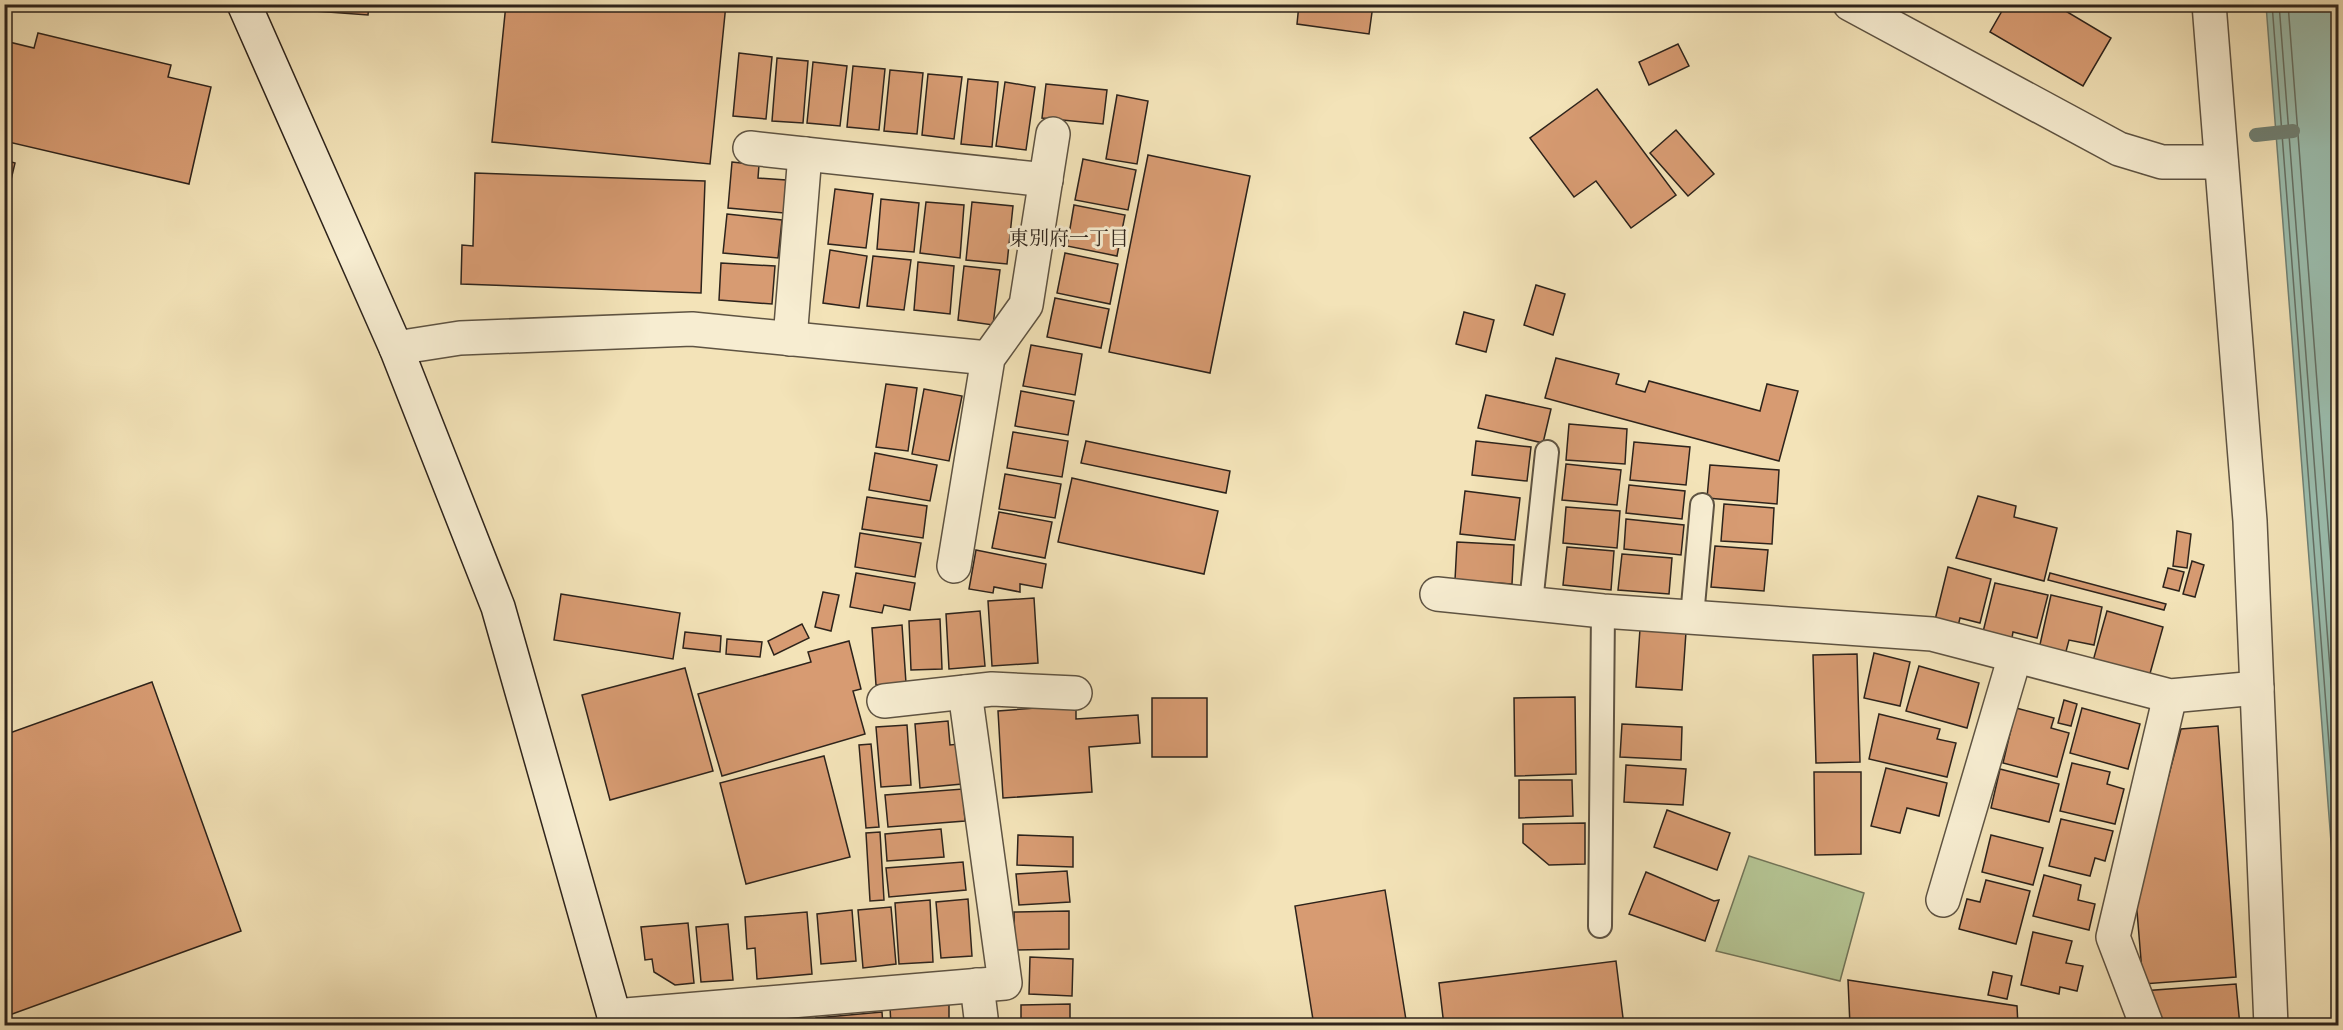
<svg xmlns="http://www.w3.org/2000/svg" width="2343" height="1030" viewBox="0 0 2343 1030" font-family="'Libre Caslon Text','Noto Serif JP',serif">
	<rect width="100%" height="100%" fill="#f3e3b8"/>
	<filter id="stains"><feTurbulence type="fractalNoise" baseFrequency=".00333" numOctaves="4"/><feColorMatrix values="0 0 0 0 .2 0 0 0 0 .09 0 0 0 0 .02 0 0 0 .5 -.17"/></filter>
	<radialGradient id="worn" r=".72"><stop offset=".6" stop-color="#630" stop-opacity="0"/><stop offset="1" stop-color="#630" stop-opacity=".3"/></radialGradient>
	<polygon fill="#b5c594" stroke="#717458" stroke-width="1.5" points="1749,856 1864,893 1840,981 1716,951"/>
	<polygon fill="#9bbeaf" stroke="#6f8074" stroke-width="1.5" points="2266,5 2338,5 2338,932"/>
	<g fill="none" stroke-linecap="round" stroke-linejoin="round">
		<g stroke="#647065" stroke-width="1.5">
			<polyline points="2272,4 2338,861"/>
			<polyline points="2279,4 2338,773"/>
			<polyline points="2288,4 2338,656"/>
		</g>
		<polyline stroke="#6f8074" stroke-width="14" points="2256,135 2293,131"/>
	</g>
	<g fill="#d79b72" stroke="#2d231b" stroke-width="1.5">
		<polygon points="274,4 369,4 368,15 274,8"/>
		<polygon points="506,4 726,4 710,164 492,142"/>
		<polygon points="1299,4 1373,5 1369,34 1297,24"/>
		<polygon points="2006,4 2054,4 2111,38 2083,86 1990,32"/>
		<polygon points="38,33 171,65 168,77 211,87 189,184 4,141 4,60 9,42 34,48"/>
		<polygon points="1678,44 1689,66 1649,85 1639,62"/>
		<polygon points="739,53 772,57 766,119 733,116"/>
		<polygon points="777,58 808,61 803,123 772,121"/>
		<polygon points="813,62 847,66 840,126 807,123"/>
		<polygon points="853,66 885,69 879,130 847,127"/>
		<polygon points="890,70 923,73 917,134 884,131"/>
		<polygon points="928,74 962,77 954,139 922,135"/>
		<polygon points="968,79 998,82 992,147 961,144"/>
		<polygon points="1005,82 1035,87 1026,150 996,146"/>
		<polygon points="1046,84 1107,90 1103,124 1042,118"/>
		<polygon points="1597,89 1676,195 1631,228 1596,181 1574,197 1530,138"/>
		<polygon points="1117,95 1148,101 1137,164 1106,159"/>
		<polygon points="1676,130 1714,174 1688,196 1650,153"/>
		<polygon points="1148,155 1250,176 1210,373 1109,352"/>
		<polygon points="1083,159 1136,170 1128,210 1075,200"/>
		<polygon points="4,160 15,163 4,209"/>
		<polygon points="732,162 759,165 758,178 786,180 784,213 728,208"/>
		<polygon points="475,173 705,181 701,293 461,284 462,245 473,246"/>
		<polygon points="835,189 873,194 866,248 828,244"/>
		<polygon points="881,199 919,203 914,252 877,249"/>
		<polygon points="926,202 964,205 960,258 920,253"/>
		<polygon points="972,202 1013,206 1007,264 966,260"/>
		<polygon points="1074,205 1125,215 1117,256 1067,246"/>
		<polygon points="727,214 782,220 778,258 723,253"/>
		<polygon points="830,250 867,256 859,308 823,303"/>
		<polygon points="1065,253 1118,264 1110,304 1057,293"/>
		<polygon points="873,256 911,260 904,310 867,306"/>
		<polygon points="918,262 954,266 950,314 914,310"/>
		<polygon points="721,263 775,266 772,304 719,300"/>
		<polygon points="964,266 1000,270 993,325 958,320"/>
		<polygon points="1536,285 1565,294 1553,335 1524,325"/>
		<polygon points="1055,298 1109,309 1101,348 1047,337"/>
		<polygon points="1464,312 1494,320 1486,352 1456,344"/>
		<polygon points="1031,345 1082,354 1075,395 1023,386"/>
		<polygon points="1556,358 1619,374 1616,384 1645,392 1649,381 1760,411 1767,384 1798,391 1779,461 1545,398"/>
		<polygon points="886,384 917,388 908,451 876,447"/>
		<polygon points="924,389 962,396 949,461 912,454"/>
		<polygon points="1021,391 1074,401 1068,435 1015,426"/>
		<polygon points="1486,395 1551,409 1543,443 1478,428"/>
		<polygon points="1569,424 1627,429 1625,464 1566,460"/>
		<polygon points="1013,432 1068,441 1062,477 1007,468"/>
		<polygon points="1086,441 1230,471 1226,493 1081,463"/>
		<polygon points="1476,441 1531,447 1527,481 1472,475"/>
		<polygon points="1634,442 1690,447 1686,485 1630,480"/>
		<polygon points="875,453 937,465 930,501 869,490"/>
		<polygon points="1566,464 1621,470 1617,505 1562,500"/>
		<polygon points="1710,465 1779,470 1777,504 1707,498"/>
		<polygon points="1005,474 1061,484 1055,518 999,509"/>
		<polygon points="1072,478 1218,511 1204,574 1058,542"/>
		<polygon points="1629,485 1685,491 1682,519 1626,513"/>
		<polygon points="1465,491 1520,498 1515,540 1460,534"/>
		<polygon points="1978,496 2016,506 2014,517 2057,528 2044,581 1956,558"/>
		<polygon points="867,497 927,506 923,538 862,529"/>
		<polygon points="1724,504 1774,508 1772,544 1721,541"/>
		<polygon points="1566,507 1620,511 1617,548 1563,543"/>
		<polygon points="999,512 1052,522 1045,558 992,548"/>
		<polygon points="1626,519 1684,525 1681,555 1624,549"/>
		<polygon points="2177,531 2191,534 2187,568 2173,566"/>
		<polygon points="860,533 921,543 915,577 855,567"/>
		<polygon points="1457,542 1514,545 1512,584 1455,580"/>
		<polygon points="1715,546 1768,550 1764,591 1711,587"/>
		<polygon points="1567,547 1614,551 1611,590 1563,585"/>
		<polygon points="976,550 1046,564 1042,588 1020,584 1020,592 994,587 993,593 969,589"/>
		<polygon points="1622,554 1672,558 1669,594 1618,590"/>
		<polygon points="2192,561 2204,565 2195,597 2183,594"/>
		<polygon points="1948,567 1991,579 1980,623 1960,618 1957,630 1934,624"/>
		<polygon points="2168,568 2184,572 2179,591 2163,587"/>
		<polygon points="856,573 915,583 910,610 884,605 882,613 850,607"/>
		<polygon points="2050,573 2166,604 2164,610 2048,580"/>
		<polygon points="1995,583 2048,595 2037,638 2013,632 2011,643 1982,636"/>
		<polygon points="823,592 839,595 831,631 815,627"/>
		<polygon points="561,594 680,613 673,659 554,640"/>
		<polygon points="2051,595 2102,607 2094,645 2069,640 2065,655 2039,649"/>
		<polygon points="1034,598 1038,663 992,666 988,601"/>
		<polygon points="980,611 985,666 949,669 946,614"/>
		<polygon points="2107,611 2163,627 2149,677 2093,661"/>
		<polygon points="940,619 942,669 911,670 909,621"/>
		<polygon points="802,624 809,638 774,655 768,641"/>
		<polygon points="902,625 906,683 876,685 872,628"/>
		<polygon points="1640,629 1686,632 1682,690 1636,687"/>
		<polygon points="685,632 721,636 720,652 683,648"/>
		<polygon points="727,639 762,642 760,657 726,654"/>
		<polygon points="849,641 861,689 853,691 865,734 722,776 698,694 811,662 808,652"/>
		<polygon points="1874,653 1910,662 1900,706 1864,698"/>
		<polygon points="1857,654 1860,762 1816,763 1813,655"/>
		<polygon points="1919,666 1979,683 1967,728 1906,711"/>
		<polygon points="685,668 713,771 610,800 582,695"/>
		<polygon points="152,682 241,931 4,1017 4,735"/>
		<polygon points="1575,697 1576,774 1515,776 1514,698"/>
		<rect x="1152" y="698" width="55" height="59"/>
		<polygon points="2064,700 2077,704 2071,726 2058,723"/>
		<polygon points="1076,705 1076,719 1138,715 1140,743 1089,747 1092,792 1003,798 998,711"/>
		<polygon points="2016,708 2054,718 2051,728 2069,733 2057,777 2003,763"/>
		<polygon points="2082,708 2140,724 2128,769 2070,753"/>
		<polygon points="1879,714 1940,729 1937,739 1956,743 1947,777 1869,759"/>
		<polygon points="948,721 950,745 959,744 962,784 920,788 915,724"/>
		<polygon points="1622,724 1682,727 1681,760 1620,757"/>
		<polygon points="907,725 911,785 881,787 876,727"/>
		<polygon points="2218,726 2236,977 2143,984 2136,899 2181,729"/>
		<polygon points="871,744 879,827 866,828 859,745"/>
		<polygon points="824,756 850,857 746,884 720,783"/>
		<polygon points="2072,763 2110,772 2107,784 2124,789 2115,824 2060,811"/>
		<polygon points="1626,765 1686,769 1683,805 1624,802"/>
		<polygon points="1886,768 1947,783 1939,816 1907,808 1900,833 1871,826"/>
		<polygon points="2000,769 2059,784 2049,822 1991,808"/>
		<polygon points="1814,772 1861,772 1861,854 1815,855"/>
		<polygon points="1519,780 1572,780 1573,816 1519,818"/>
		<polygon points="963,789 965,821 888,827 885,795"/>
		<polygon points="1667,810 1730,833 1717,870 1654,847"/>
		<polygon points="2061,819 2113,831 2105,861 2095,858 2090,876 2049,866"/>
		<polygon points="1585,823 1585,864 1549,865 1523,843 1523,824"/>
		<polygon points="941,829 944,857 887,861 885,834"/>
		<polygon points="880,832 884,900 870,901 866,833"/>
		<polygon points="1018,835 1073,837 1073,867 1017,865"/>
		<polygon points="1991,835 2043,848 2033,885 1982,872"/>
		<polygon points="963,862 966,890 889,897 886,868"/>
		<polygon points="1067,871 1070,902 1019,905 1016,874"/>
		<polygon points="1646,872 1714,901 1719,900 1705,941 1629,914"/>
		<polygon points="2044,875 2081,885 2078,900 2095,904 2089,930 2033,916"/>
		<polygon points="1986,880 2030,891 2016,944 1959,929 1967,899 1980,902"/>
		<polygon points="1385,890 1407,1026 1314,1026 1295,906"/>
		<polygon points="968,899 972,956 941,958 936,902"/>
		<polygon points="930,900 933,962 899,964 895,903"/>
		<polygon points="891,907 896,964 863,968 858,910"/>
		<polygon points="852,910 856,961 821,964 817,914"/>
		<polygon points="1069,911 1069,949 1015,950 1014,912"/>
		<polygon points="807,912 812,974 757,979 755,948 747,949 745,917"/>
		<polygon points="688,923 694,983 675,985 654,972 652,959 645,960 641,927"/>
		<polygon points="728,924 733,980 701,982 696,927"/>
		<polygon points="2033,932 2072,941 2066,963 2083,966 2077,991 2060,987 2059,994 2021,985"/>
		<polygon points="1030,957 1073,959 1072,996 1029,994"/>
		<polygon points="1616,961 1624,1026 1444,1026 1439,983"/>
		<polygon points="1993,972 2012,976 2007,999 1988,995"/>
		<polygon points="1848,980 2017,1006 2018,1026 1850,1026"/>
		<polygon points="2236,984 2240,1026 2159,1026 2142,991"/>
		<polygon points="1070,1004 1070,1026 1021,1026 1021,1005"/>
		<polygon points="949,1005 949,1020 970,1020 970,1026 891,1026 890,1007"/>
		<polygon points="882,1012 883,1026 817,1026 816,1018"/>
	</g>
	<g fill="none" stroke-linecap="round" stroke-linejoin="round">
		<defs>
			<g id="lane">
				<polyline points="1531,603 1547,452"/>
				<polyline points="1692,617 1702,505"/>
				<polyline points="1600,926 1603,611"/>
			</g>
			<g id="street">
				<polyline points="1850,4 2119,149 2162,162 2221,162"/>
				<polyline points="2209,4 2250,521 2271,1026"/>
				<polyline points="750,148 1046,180"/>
				<polyline points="790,339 805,154"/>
				<polyline points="396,348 460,338 692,329 988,358"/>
				<polyline points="954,566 988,358 1026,305 1053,134"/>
				<polyline points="1437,594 1603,611 1932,634 2170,696 2257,688"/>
				<polyline points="884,701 992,689 1075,693"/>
				<polyline points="1943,900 2015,656"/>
				<polyline points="977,985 982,1026"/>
				<polyline points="614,1016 1005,983 965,692"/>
				<polyline points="2147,1026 2113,937 2170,696"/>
			</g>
			<polyline id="secondary" points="244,4 396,348 498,607 617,1026"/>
		</defs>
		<use href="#lane" stroke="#5e5342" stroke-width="26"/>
		<use href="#street" stroke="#5e5342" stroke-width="36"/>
		<use href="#secondary" stroke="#2d231b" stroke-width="36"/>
		<use href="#lane" stroke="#f7edd1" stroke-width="22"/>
		<use href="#street" stroke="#f7edd1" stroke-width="33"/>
		<use href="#secondary" stroke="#f7edd1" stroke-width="33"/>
	</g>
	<g text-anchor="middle" stroke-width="6" stroke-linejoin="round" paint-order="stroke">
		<g font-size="20" fill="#2d231b" stroke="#f7edd1">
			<text x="1069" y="245">東別府一丁目</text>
		</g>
	</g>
	<rect width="2343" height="1030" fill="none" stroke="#f3e3b8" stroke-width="24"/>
	<rect x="6" y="6" width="2331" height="1018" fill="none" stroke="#2d231b" stroke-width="3"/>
	<rect x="12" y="12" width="2319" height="1006" fill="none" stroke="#2d231b" stroke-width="1.5"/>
	<rect width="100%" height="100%" filter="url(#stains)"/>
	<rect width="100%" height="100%" fill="url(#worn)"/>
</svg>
